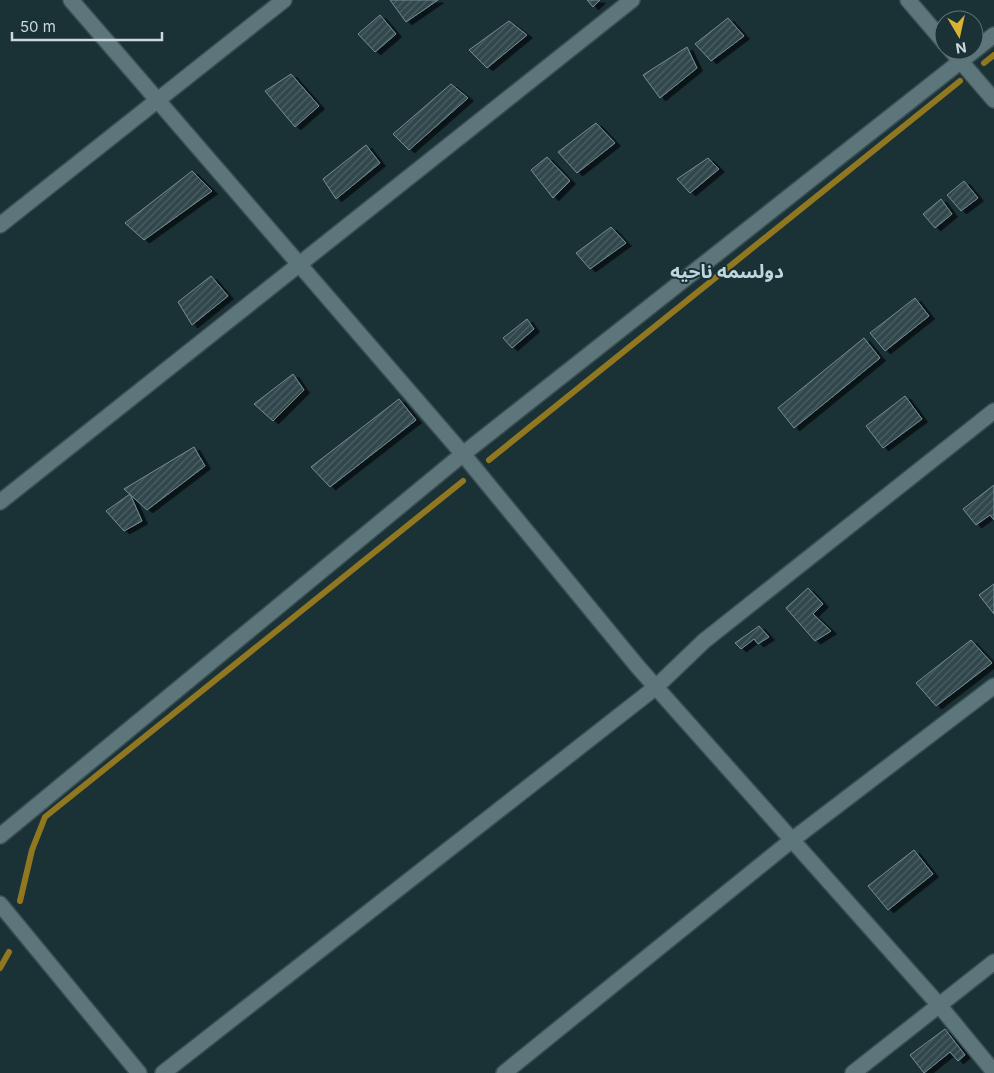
<svg xmlns="http://www.w3.org/2000/svg" width="994" height="1073" viewBox="0 0 994 1073" font-family="Inter,'Noto Sans Arabic',sans-serif">
	<defs>
		<pattern id="building-hatch" width="6" height="6" patternUnits="userSpaceOnUse" patternTransform="scale(1.25)"><rect width="6" height="6" fill="#30474c"/><path d="M-1 1l2-2M0 6l6-6M5 7l2-2" fill="none" stroke="#4d6165"/></pattern>
		<filter id="shadow"><feDropShadow dx="5.5" dy="3" stdDeviation="0" flood-color="#0009"/></filter>
	</defs>
	<rect width="100%" height="100%" fill="#1a3136"/>
	<g fill="none" stroke-linecap="round" stroke-linejoin="round">
		<g stroke="#917720" stroke-width="6">
			<polyline points="984,63 994,55"/>
			<polyline points="489,460 960,81"/>
			<polyline points="20,901 32,850 45,817 463,481"/>
			<polyline points="0,968 9,952"/>
		</g>
	</g>
	<g fill="url(#building-hatch)" stroke="#758e94" filter="url(#shadow)">
		<polygon points="390,0 438,0 406,22"/>
		<polygon points="587,0 600,0 593,7"/>
		<polygon points="380,15 396,34 375,52 358,34"/>
		<polygon points="728,18 744,36 711,61 695,44"/>
		<polygon points="509,21 527,35 487,68 469,50"/>
		<polygon points="687,47 697,68 660,98 643,75"/>
		<polygon points="291,74 319,106 295,127 265,91"/>
		<polygon points="451,84 468,98 409,150 393,134"/>
		<polygon points="596,123 615,143 577,173 558,152"/>
		<polygon points="366,145 380,163 336,199 323,179"/>
		<polygon points="547,157 570,181 553,198 531,170"/>
		<polygon points="708,158 719,169 690,193 677,179"/>
		<polygon points="192,171 212,191 144,240 125,223"/>
		<polygon points="964,181 978,198 961,211 947,195"/>
		<polygon points="941,199 952,214 935,228 923,214"/>
		<polygon points="611,227 626,243 590,269 576,253"/>
		<polygon points="211,276 228,296 192,325 178,302"/>
		<polygon points="915,298 929,316 885,351 870,333"/>
		<polygon points="527,319 534,329 512,348 503,338"/>
		<polygon points="864,338 880,358 794,428 778,408"/>
		<polygon points="293,374 304,390 273,421 254,404"/>
		<polygon points="905,396 922,419 883,448 866,426"/>
		<polygon points="399,399 416,420 330,487 311,467"/>
		<polygon points="194,447 205,466 147,510 124,489"/>
		<polygon points="994,485 994,520 990,515 976,525 963,509"/>
		<polygon points="130,494 142,521 124,531 106,511"/>
		<polygon points="994,584 994,614 979,595"/>
		<polygon points="808,588 823,604 813,614 831,631 815,641 786,608"/>
		<polygon points="759,626 769,637 758,644 754,639 741,649 735,643"/>
		<polygon points="971,640 992,663 936,706 916,683"/>
		<polygon points="914,850 933,874 888,910 868,886"/>
		<polygon points="945,1029 965,1055 958,1061 950,1052 924,1073 910,1055"/>
	</g>
	<g fill="none" stroke-linecap="round" stroke-linejoin="round">
		<defs>
			<g id="street">
				<polyline points="71,0 463,454 638,667 939,1005 994,1072"/>
				<polyline points="908,0 944,42"/>
				<polyline points="951,50 994,100"/>
				<polyline points="0,225 284,0"/>
				<polyline points="0,502 632,0"/>
				<polyline points="0,904 139,1073"/>
				<polyline points="163,1073 656,687 704,641 994,411"/>
				<polyline points="504,1073 792,840 994,686"/>
				<polyline points="853,1073 994,962"/>
			</g>
			<polyline id="secondary" points="0,836 463,454 994,35"/>
		</defs>
		<use href="#street" stroke="#3b4f52" stroke-width="18"/>
		<use href="#secondary" stroke="#3b4f52" stroke-width="18"/>
		<use href="#street" stroke="#5d767b" stroke-width="15"/>
		<use href="#secondary" stroke="#5d767b" stroke-width="15"/>
	</g>
	<g text-anchor="middle" stroke-width="4" stroke-linejoin="round" paint-order="stroke">
		<g font-size="19" font-weight="bold" fill="#bcd7dd" stroke="#1a3136">
			<text x="727" y="278">دولسمه ناحیه</text>
		</g>
	</g>
	<g transform="translate(959 35) rotate(171)"><circle r="24" fill="#1a3136" stroke="#617478"/>
	<path d="M0-4L9 19L0 12L-9 19Z" fill="#d9b334"/>
	<text y="-8" font-size="14" font-weight="bold" text-anchor="middle" fill="#ccd9dc">N</text>
	</g>
	<path d="M12 32v8h150v-8" fill="none" stroke="#ccd9dc" stroke-width="2.5"/>
	<text x="20" y="32" font-size="15" fill="#ccd9dc" stroke="#1a3136" stroke-width="4" paint-order="stroke">50 m</text>
</svg>
